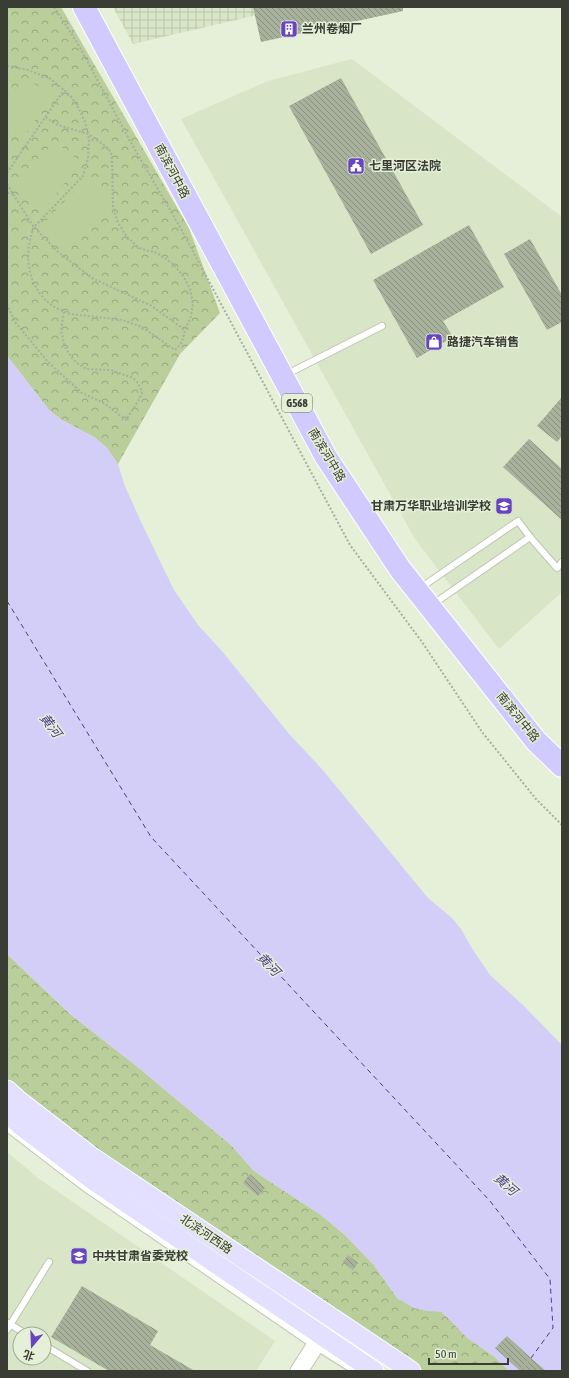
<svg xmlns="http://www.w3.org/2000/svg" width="569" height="1378" viewBox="0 0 569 1378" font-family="'Asap Condensed','Noto Sans SC',sans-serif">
	<defs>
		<pattern id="industrial-grid" width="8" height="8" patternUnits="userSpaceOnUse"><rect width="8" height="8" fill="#d8e5c7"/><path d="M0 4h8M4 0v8" fill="none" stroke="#bac5ac"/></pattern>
		<pattern id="park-crowns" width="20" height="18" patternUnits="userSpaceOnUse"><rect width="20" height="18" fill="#b9ce9a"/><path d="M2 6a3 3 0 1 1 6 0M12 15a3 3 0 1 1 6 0" fill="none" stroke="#97a87e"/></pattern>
		<pattern id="building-back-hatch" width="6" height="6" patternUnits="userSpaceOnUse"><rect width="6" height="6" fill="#a8b19b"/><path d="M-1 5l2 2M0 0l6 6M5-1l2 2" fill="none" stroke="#8a917f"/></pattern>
	</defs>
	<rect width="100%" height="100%" fill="#e6efd8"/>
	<g fill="#d8e5c7" fill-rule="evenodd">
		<polygon points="352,59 562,217 562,592 499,649 415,539 181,119 268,81"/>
		<path d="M7,1152l31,26 237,163 -19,30h-249zM20,1334h24v24h-24z"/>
	</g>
	<polygon fill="url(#industrial-grid)" points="113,7 291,7 133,44"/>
	<g fill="url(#park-crowns)">
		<polygon points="7,7 61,7 189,228 220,313 180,354 118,464 107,448 94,437 62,420 50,411 7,356"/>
		<polygon points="7,954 69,1013 139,1068 231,1145 254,1171 321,1215 345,1235 373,1264 398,1299 442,1312 479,1346 495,1357 509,1371 409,1371 7,1090"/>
	</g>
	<g fill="#b9ce9a">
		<polygon points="26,78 52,96 24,136 7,124 7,104"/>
		<polygon points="54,141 81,162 42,211 15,190"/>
		<polygon points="87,177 113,200 68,249 42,226"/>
	</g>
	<polygon fill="#d3cef8" points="7,356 50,411 62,420 94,437 107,448 118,464 124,484 142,524 174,590 198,625 221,650 290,735 321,768 428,898 452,918 461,929 473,950 490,975 524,1006 562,1045 562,1371 509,1371 495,1357 467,1338 442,1312 427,1311 414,1308 398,1299 373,1264 345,1235 321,1215 254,1171 231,1145 139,1068 69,1013 7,954"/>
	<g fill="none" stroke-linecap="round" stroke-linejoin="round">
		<polyline stroke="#4d3989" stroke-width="1" stroke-dasharray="5 4" stroke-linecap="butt" points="7,601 151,837 490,1201 550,1279 553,1328 531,1358"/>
	</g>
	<g fill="url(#building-back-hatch)">
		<polygon points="253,7 403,7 403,11 261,42"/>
		<polygon points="341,78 423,225 371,254 289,106"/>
		<polygon points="469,225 504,287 443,321 453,337 417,358 373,280"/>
		<polygon points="530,239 562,295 562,322 547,330 504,254"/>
		<polygon points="562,397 562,436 557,442 537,426"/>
		<polygon points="529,439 562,469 562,520 503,467"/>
		<polygon points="250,1174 265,1188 258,1196 243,1183"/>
		<polygon points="348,1255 358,1263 353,1270 343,1262"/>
		<polygon points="82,1286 158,1331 150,1345 195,1371 109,1371 51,1337"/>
		<polygon points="507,1336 531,1358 546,1371 520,1371 495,1348"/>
	</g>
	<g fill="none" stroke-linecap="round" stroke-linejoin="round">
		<defs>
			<g id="lane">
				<polyline points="293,371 382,326"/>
				<polyline points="426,584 518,521 530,537 557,568 562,562"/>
				<polyline points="439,600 530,537"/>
				<polyline points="7,1128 85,1188 315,1346 355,1371"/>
				<polyline points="8,1323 26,1334"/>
				<polyline points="7,1330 49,1262"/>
				<polyline points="44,1345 87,1371"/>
			</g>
			<polyline id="secondary" points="299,1371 315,1346 319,1334"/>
			<g id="primary">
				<polyline points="7,1090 18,1100 93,1158 411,1371"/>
				<polyline points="7,1113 21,1126 94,1181 374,1371"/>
			</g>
			<polyline id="highway" points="84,7 326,457 400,569 536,741 562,766"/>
		</defs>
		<use href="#lane" stroke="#bdc7b0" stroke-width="8"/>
		<use href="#secondary" stroke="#bdc7b0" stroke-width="19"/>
		<use href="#primary" stroke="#fff" stroke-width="21"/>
		<use href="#highway" stroke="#fff" stroke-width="24"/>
		<g stroke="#a7af9d" stroke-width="2" stroke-dasharray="2 2" stroke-linecap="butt">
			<polyline points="54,7 78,44 130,141 181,229 350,545 422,642 482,732 536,799 562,825"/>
			<path d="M7,66l21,4 21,8 15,12 8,8 7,11 6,13 4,17 -1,19 -5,18 -49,51c-11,28 -7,61 19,79 5,3 11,5 17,8l52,6 20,7 33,23 7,-8 3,-12 6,-14 2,-13 -3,-14 -6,-12 -12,-14 -15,-10 -18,-5 -12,-11 -9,-14 -5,-16 -1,-48 -1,-7 -7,-7 -16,-11 -30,-9 -13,-8"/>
			<polyline points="7,173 64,90"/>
			<polyline points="7,184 33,226 58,252 92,278 150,305 185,330"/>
			<polyline points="7,193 13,193"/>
			<polyline points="7,304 15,322 48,362 82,393 104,403 126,420 140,398 142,392 138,383 133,378 111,370 87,369 79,365 72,358 65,347 61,331 64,311"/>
			<polyline points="485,1371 487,1371"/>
			<polyline points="519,1371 531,1358"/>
		</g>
		<use href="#lane" stroke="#fff" stroke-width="6"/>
		<use href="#secondary" stroke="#fff" stroke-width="17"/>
		<use href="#primary" stroke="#e3dffe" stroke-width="19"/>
		<use href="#highway" stroke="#d1cafe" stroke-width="22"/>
	</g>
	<defs>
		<symbol id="building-square" viewBox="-11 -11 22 22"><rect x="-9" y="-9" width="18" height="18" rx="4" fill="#6745be" stroke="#e6efd8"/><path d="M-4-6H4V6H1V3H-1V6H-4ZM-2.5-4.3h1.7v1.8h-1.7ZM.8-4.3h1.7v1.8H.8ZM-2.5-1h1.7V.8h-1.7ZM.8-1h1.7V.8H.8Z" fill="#fff"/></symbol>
		<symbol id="civic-square" viewBox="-11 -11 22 22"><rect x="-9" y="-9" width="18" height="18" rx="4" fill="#6745be" stroke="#e6efd8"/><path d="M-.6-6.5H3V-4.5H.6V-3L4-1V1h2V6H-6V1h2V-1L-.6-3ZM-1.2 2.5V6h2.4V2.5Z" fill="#fff"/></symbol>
		<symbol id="shop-square" viewBox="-11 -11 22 22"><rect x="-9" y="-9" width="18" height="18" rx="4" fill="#6745be" stroke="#e6efd8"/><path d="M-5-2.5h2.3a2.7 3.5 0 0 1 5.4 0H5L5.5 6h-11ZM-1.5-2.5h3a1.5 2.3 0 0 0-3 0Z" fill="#fff"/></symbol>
		<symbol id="school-square" viewBox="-11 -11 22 22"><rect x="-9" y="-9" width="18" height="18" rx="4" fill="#6745be" stroke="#e6efd8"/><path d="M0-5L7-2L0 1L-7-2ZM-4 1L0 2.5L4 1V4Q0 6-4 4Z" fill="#fff"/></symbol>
		<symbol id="university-square" viewBox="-11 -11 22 22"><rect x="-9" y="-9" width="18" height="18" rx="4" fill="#6745be" stroke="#e6efd8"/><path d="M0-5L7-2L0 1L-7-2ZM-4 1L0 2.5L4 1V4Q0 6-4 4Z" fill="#fff"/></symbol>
	</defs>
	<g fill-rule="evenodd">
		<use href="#building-square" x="279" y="19" width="20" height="20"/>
		<use href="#civic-square" x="346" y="156" width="20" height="20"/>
		<use href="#shop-square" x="424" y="332" width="20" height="20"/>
		<use href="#school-square" x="494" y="496" width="20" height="20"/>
		<use href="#university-square" x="69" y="1246" width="20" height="20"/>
	</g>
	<g text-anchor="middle" stroke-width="3" stroke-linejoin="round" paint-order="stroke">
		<rect fill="#e6efd8" stroke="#6d7265" stroke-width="1" x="282" y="394" width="30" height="18" rx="3"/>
		<g font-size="11" font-weight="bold" fill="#393d34">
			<text x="297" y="407">G568</text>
		</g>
		<g font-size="12" font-weight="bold" fill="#393d34" stroke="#e6efd8" text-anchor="start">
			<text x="302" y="33">兰州卷烟厂</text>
			<text x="369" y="170">七里河区法院</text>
			<text x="447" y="346">路捷汽车销售</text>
			<text x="491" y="510" text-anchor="end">甘肃万华职业培训学校</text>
			<text x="92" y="1260">中共甘肃省委党校</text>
		</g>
		<g font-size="12" fill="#393d34" stroke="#e6efd8">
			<text transform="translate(172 171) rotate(62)" y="4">南滨河中路</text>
			<text transform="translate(327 455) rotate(59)" y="4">南滨河中路</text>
			<text transform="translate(518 717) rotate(51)" y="4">南滨河中路</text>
			<text transform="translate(206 1234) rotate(34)" y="4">北滨河西路</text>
		</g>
		<g font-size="13" font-style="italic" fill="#4d3989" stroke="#e6efd8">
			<text transform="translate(51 725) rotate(53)" y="5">黄河</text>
			<text transform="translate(269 964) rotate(46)" y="5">黄河</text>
			<text transform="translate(506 1184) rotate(41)" y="5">黄河</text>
		</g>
	</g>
	<rect width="569" height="1378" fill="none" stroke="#393d34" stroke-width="16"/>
	<g transform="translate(32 1346) rotate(199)"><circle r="19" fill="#e6efd8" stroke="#a1a896"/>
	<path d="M0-3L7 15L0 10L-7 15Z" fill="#6745be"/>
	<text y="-6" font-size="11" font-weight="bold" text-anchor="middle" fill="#393d34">北</text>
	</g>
	<path d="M429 1358v6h79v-6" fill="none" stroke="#393d34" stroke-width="2"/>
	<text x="435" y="1358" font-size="12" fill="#393d34" stroke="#e6efd8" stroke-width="3" paint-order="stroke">50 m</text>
</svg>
